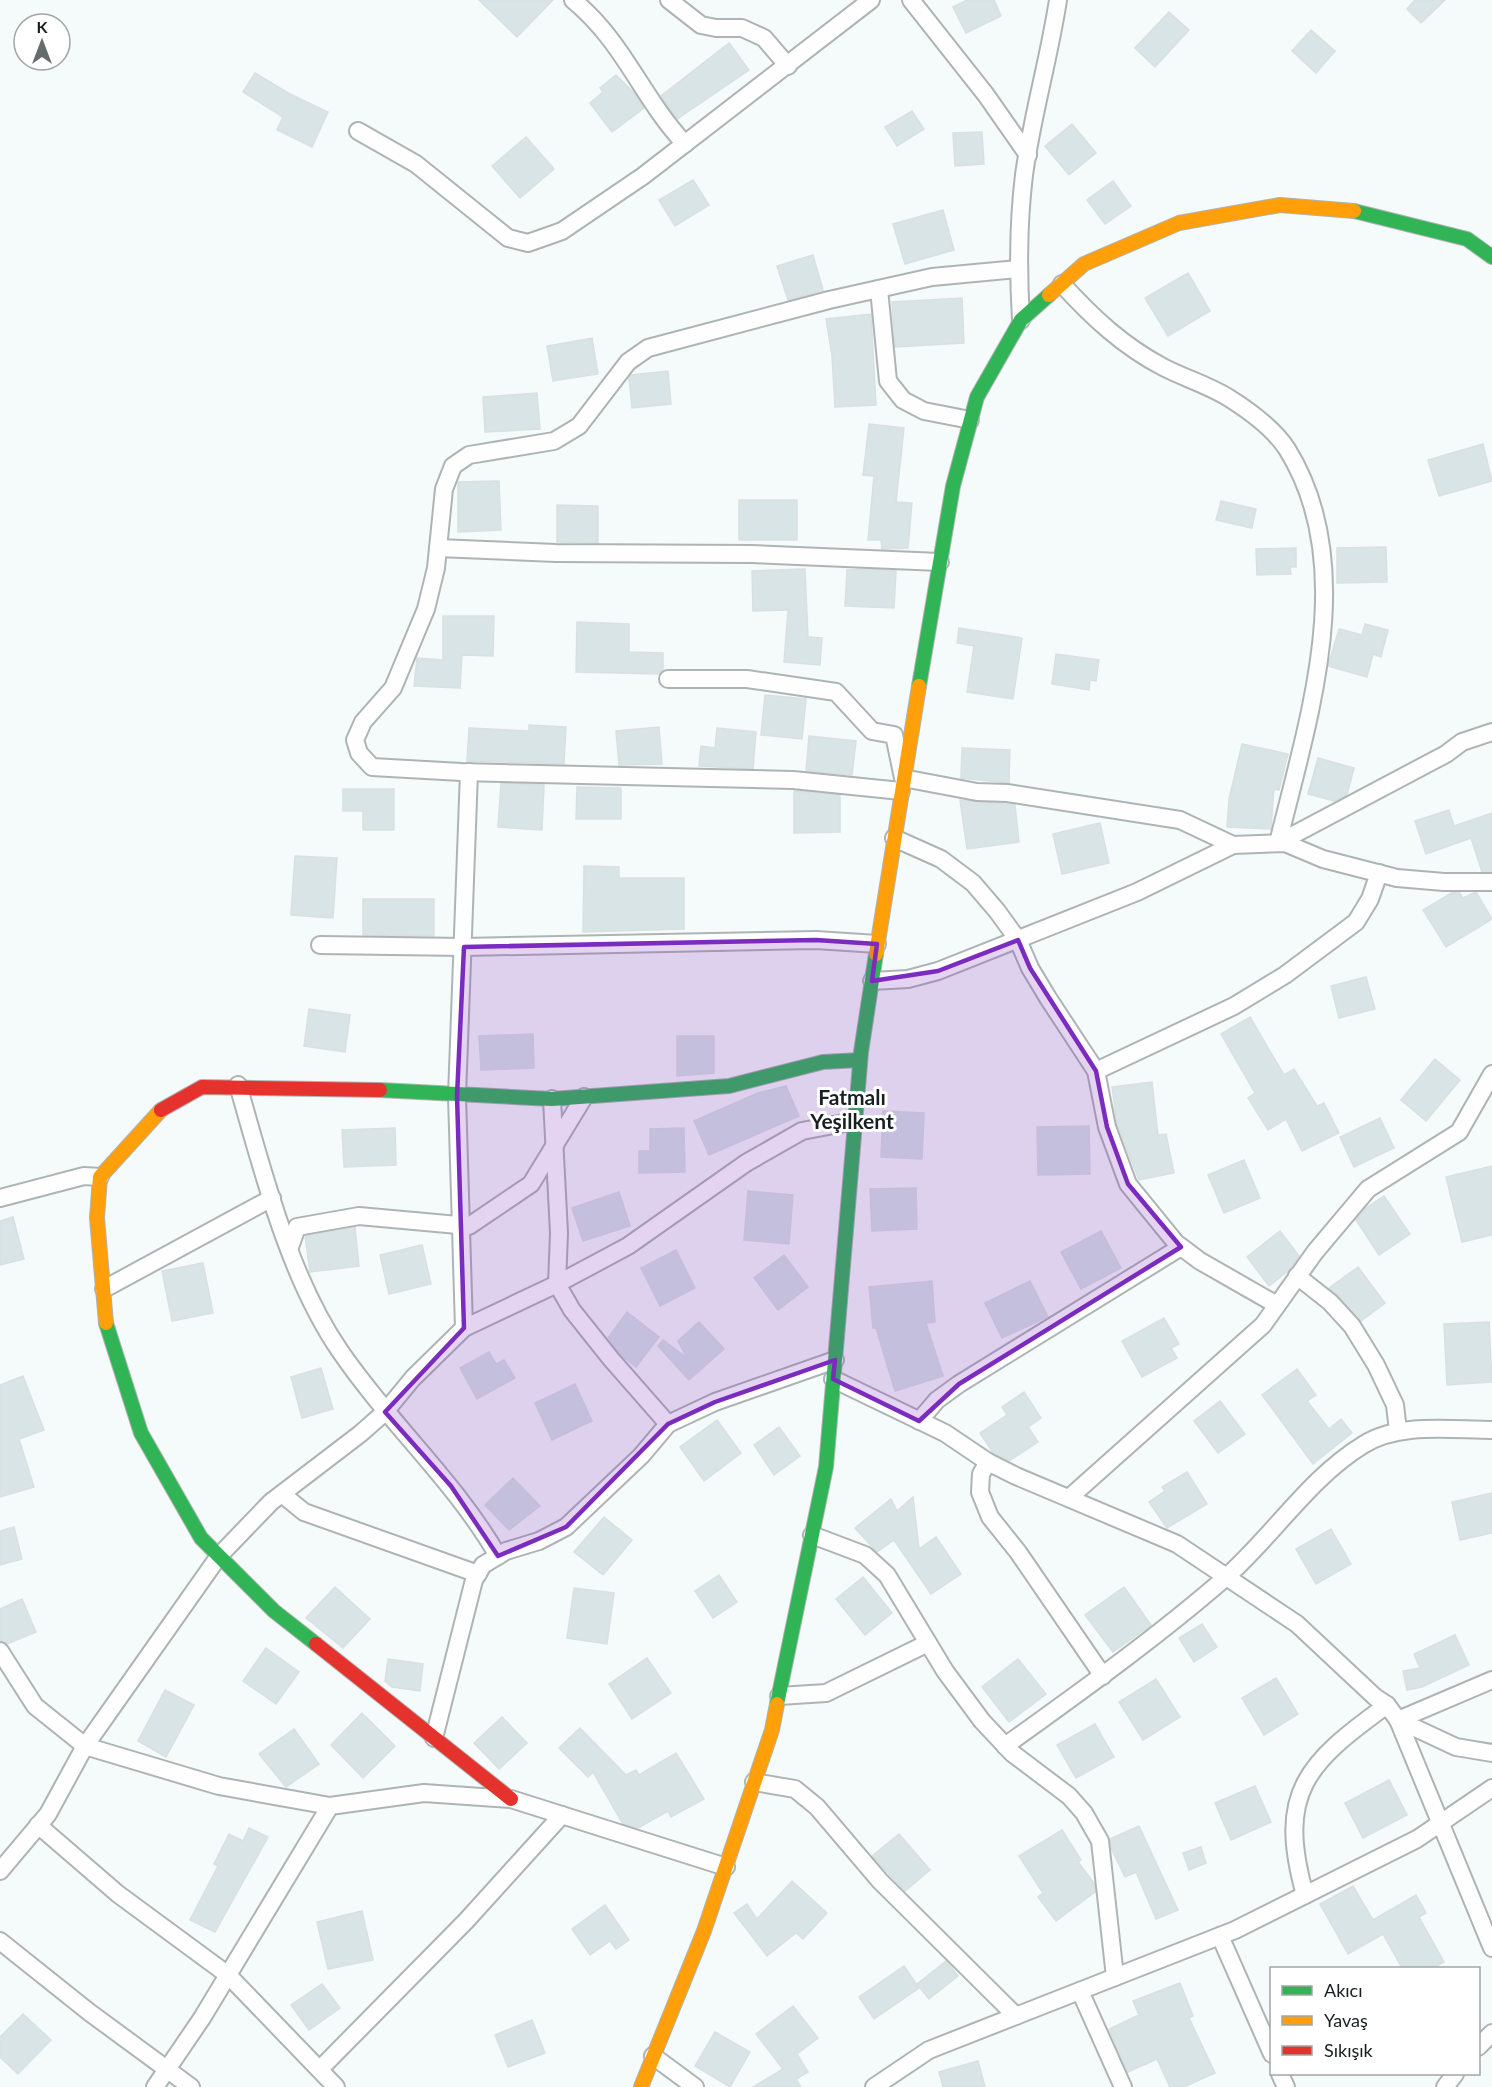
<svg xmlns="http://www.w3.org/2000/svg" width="1492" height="2087" viewBox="0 0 1492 2087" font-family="Lato,sans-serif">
	<rect width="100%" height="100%" fill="#f5fafa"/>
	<g fill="#d8e4e6" stroke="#dae0e1" stroke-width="1.5">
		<polygon points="479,0 553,0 517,37"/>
		<polygon points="967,0 994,0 1001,16 966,33 953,7"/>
		<polygon points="1415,0 1445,0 1421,23 1407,9"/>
		<polygon points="1169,12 1189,30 1155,67 1135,48"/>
		<polygon points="1311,30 1335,51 1316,73 1292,51"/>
		<polygon points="729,43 749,70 677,119 661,96"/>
		<polygon points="255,73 288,93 328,112 312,147 277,130 283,117 243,92"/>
		<polygon points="616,75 634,93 644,108 612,132 590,103 603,92 600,88"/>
		<polygon points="912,111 924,129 897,146 885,127"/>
		<polygon points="1072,124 1096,153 1069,175 1045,146"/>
		<polygon points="982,132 984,164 955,166 953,133"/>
		<polygon points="526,137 554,169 520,198 492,166"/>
		<polygon points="693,180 709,205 675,226 659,200"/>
		<polygon points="1113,181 1131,206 1105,224 1087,200"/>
		<polygon points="943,210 954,250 905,264 893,224"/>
		<polygon points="813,255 823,290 788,300 777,266"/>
		<polygon points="1188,273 1210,311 1168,336 1145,298"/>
		<polygon points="962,298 964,343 895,347 892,302"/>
		<polygon points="871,314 876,405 835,407 832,356 826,319"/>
		<polygon points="592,338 598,374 553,381 547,346"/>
		<polygon points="668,371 671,404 632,408 629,378 631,375"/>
		<polygon points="537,393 540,429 485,432 483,397"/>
		<polygon points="869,424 904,428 896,502 912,503 908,548 882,549 881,540 868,540 874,476 863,475"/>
		<polygon points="1483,444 1492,481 1439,496 1428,460"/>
		<polygon points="499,481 501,530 458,532 458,482"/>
		<rect x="739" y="500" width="58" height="40"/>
		<polygon points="1221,501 1256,509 1252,528 1216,520"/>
		<polygon points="557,505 598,506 598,543 557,542"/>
		<polygon points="1386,547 1387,582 1337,583 1337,548"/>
		<polygon points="1296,548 1296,567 1290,567 1291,574 1257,575 1256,549"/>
		<polygon points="805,569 808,637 822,638 820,665 784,662 788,610 753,611 752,571"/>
		<polygon points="866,569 896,571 894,608 845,606 847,570"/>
		<polygon points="443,616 494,616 493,656 462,655 460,688 414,686 417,658 443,660"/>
		<polygon points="577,622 629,624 629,652 663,653 663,670 659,674 576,672"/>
		<polygon points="1365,624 1388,630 1381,657 1373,654 1367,677 1328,666 1339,629 1362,635"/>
		<polygon points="959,628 1022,638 1013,699 967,692 974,646 957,643"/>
		<polygon points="1056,654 1099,660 1096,681 1090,680 1089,690 1052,684"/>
		<polygon points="765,695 806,699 802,739 761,735"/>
		<polygon points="529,725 566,727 564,764 467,761 469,728 529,731"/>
		<polygon points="659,727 662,764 619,765 616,731"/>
		<polygon points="717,728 756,732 753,769 699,766 701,746 715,748"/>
		<polygon points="809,736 856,741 852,775 806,771"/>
		<polygon points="1242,744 1288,754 1279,790 1274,789 1271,829 1227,827 1229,799"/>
		<polygon points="962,748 1010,750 1009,783 961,778"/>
		<polygon points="1318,758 1354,768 1347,795 1334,801 1308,794"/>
		<polygon points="501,783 544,785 542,830 498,827"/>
		<polygon points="577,787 621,788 621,819 576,819"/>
		<polygon points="343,789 394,789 394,830 363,830 363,811 343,811"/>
		<polygon points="794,791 840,795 840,832 794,833"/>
		<polygon points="960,800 1015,805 1019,842 967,849"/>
		<polygon points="1449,810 1454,826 1492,813 1492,872 1482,872 1471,838 1426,854 1415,821"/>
		<polygon points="1100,823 1109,863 1062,874 1053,834"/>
		<polygon points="295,856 337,858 333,918 291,915"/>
		<polygon points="584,866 619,867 619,878 684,878 684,929 583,932"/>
		<polygon points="1453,892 1459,892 1463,898 1476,892 1492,919 1446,947 1423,910"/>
		<polygon points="363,899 434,899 434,936 363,935"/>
		<polygon points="1366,977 1375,1009 1339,1018 1331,986"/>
		<polygon points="309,1009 350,1015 345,1052 304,1046"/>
		<polygon points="1250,1017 1284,1075 1294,1069 1317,1106 1324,1103 1339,1133 1302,1151 1286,1119 1268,1130 1248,1098 1255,1093 1221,1034"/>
		<polygon points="533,1034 534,1068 481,1070 479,1036"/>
		<polygon points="677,1036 714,1036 714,1073 677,1076"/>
		<polygon points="1435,1059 1460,1080 1426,1121 1401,1100"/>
		<polygon points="1152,1082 1158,1135 1166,1134 1174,1173 1139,1180 1117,1124 1112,1087"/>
		<polygon points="786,1086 799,1116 709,1155 694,1121 758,1093"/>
		<polygon points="883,1111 924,1113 922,1159 881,1157"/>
		<polygon points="1380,1118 1394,1148 1354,1167 1340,1137"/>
		<polygon points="1089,1126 1090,1174 1038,1175 1037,1127"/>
		<polygon points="395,1128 396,1165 344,1167 342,1130"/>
		<polygon points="684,1128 685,1172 639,1173 639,1151 650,1151 650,1129"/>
		<polygon points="1244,1160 1260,1198 1224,1213 1208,1175"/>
		<polygon points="1492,1166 1492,1235 1462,1242 1446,1177"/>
		<polygon points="916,1188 917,1229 872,1231 870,1189"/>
		<polygon points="748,1191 793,1195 789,1244 744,1240"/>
		<polygon points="619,1192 630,1226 583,1241 572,1208"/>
		<polygon points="1384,1196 1410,1234 1379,1255 1356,1220 1366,1208"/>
		<polygon points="13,1217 24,1259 0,1265 0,1221"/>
		<polygon points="355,1227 359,1266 310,1272 305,1236"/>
		<polygon points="1101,1231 1121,1268 1081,1289 1061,1252"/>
		<polygon points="1280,1231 1299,1256 1288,1271 1269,1286 1247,1257"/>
		<polygon points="422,1245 431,1284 389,1294 380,1255"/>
		<polygon points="676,1250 695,1288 660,1306 641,1268"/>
		<polygon points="784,1255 808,1287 778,1310 754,1278"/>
		<polygon points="203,1263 213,1313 172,1321 162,1271"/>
		<polygon points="1358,1267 1385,1303 1361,1321 1329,1288"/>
		<polygon points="932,1281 935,1322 926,1323 943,1376 895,1391 876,1328 873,1328 869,1287"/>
		<polygon points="1030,1281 1048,1317 1002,1338 985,1303"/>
		<polygon points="627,1312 659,1337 636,1367 622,1356 608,1338"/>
		<polygon points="1164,1318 1179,1344 1171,1348 1177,1358 1142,1377 1122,1341"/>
		<polygon points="699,1322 724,1349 689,1380 658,1346 663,1340 687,1358 678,1341"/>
		<polygon points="1489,1322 1492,1382 1447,1385 1444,1324"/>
		<polygon points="489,1352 496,1364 504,1360 515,1378 477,1399 460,1368"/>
		<polygon points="321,1368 333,1409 302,1418 291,1377"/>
		<polygon points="1297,1369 1316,1395 1307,1401 1329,1429 1341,1419 1352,1433 1313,1464 1262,1395"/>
		<polygon points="23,1376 44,1430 19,1439 34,1487 0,1497 0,1385"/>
		<polygon points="575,1384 592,1421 552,1440 535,1403"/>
		<polygon points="1024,1392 1041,1418 1028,1427 1038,1442 1009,1461 993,1453 980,1433 1007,1415 1002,1407"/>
		<polygon points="1220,1401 1245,1434 1218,1453 1194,1421"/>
		<polygon points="717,1420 741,1453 704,1481 680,1447"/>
		<polygon points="779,1427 800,1456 774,1475 754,1445"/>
		<polygon points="1187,1472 1207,1504 1167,1528 1149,1502 1165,1491 1162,1487"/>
		<polygon points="513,1478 540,1506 509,1530 485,1505"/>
		<polygon points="1492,1493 1492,1533 1460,1540 1452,1502"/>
		<polygon points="913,1497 919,1549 936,1537 961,1574 931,1594 894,1540 877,1552 855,1528 891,1499 897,1511"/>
		<polygon points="604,1517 632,1540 603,1575 574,1552"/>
		<polygon points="14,1527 22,1559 0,1565 0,1531"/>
		<polygon points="1331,1529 1351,1564 1316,1584 1296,1549"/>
		<polygon points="719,1575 737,1602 713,1618 695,1591"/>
		<polygon points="863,1577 892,1613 865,1635 836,1599"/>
		<polygon points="335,1587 370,1619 343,1648 306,1618"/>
		<polygon points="1124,1587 1151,1625 1113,1652 1085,1615"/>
		<polygon points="574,1588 614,1593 607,1644 567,1638"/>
		<polygon points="22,1599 36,1632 7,1644 0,1641 0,1609"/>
		<polygon points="1202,1624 1217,1647 1194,1662 1179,1638"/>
		<polygon points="1455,1635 1469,1665 1422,1687 1407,1690 1403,1671 1420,1668 1414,1654"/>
		<polygon points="266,1648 299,1672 276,1704 243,1681"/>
		<polygon points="647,1658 671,1693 632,1719 609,1684"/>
		<polygon points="388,1659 423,1664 420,1691 392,1687 385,1681"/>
		<polygon points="1018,1659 1046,1694 1009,1722 982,1687"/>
		<polygon points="1276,1678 1298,1714 1264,1735 1242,1698"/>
		<polygon points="1156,1679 1180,1717 1143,1740 1119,1702"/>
		<polygon points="165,1690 194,1705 166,1757 138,1741"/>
		<polygon points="362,1713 395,1746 363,1778 331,1745"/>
		<polygon points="502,1717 527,1743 499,1769 474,1743"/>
		<polygon points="1095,1724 1114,1757 1076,1778 1057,1745"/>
		<polygon points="580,1728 626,1775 636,1770 639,1775 676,1753 704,1799 671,1817 668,1811 638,1828 623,1824 593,1772 588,1777 559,1748"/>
		<polygon points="294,1729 319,1764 286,1787 259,1754"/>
		<polygon points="1389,1780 1407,1815 1363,1838 1345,1803"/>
		<polygon points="1255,1786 1271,1822 1231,1840 1215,1803"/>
		<polygon points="1139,1826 1178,1910 1156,1919 1136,1872 1125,1877 1111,1848 1110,1839"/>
		<polygon points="249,1828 268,1837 215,1932 190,1920 218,1866 214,1864 229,1834 243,1841"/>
		<polygon points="1062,1830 1081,1860 1078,1862 1094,1883 1095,1892 1056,1921 1038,1897 1043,1893 1019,1856"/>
		<polygon points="899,1834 930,1870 905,1891 872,1856"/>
		<polygon points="1201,1847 1206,1863 1189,1870 1183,1853"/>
		<polygon points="792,1881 827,1913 803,1939 796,1933 767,1956 734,1913 747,1904 757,1919"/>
		<polygon points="1353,1886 1373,1920 1416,1895 1426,1913 1419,1917 1444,1962 1433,1968 1402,1968 1383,1934 1348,1954 1320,1904"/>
		<polygon points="605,1905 629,1940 616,1949 610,1941 590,1955 572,1929"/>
		<polygon points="362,1911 373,1960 328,1969 317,1922"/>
		<polygon points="946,1961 958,1976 929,1999 917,1984"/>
		<polygon points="904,1966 919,1988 874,2019 859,1997"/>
		<polygon points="1180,1983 1193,2016 1189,2018 1215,2073 1184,2087 1170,2087 1157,2059 1128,2072 1109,2029 1139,2015 1133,2001"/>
		<polygon points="322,1984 340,2008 309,2030 291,2005"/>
		<polygon points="793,2006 818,2038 797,2054 808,2072 796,2079 801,2087 753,2087 783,2069 756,2034"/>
		<polygon points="23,2014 51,2040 18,2074 0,2057 0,2037"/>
		<polygon points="532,2020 545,2053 508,2067 495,2035"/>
		<polygon points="715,2032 750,2052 730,2087 695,2066"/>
		<polygon points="978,2061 985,2087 943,2087 939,2072"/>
	</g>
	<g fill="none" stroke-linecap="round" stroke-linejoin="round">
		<defs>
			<g id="street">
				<path d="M573,0c52,43 68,97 112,144"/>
				<polyline points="669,0 701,25 716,28 742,28 764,38 788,66"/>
				<polyline points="911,0 986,95 1028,155"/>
				<polyline points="358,131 416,164 508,238 528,243 562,231 643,176 871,0"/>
				<path d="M1062,284c30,33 61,62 101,83 21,11 45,18 66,31 19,12 45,31 58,51 73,117 21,270 -9,394"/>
				<polyline points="879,289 888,381 903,400 924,411 970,420"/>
				<path d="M1021,320c-3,-49 -3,-96 3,-145 8,-59 25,-116 34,-175"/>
				<polyline points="438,548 556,553 751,554 940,562"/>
				<polyline points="668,679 747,679 836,692 872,731 894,735 903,778 977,792 1007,793 1180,820 1233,845"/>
				<polyline points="901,791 793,780 461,772 372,767 359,753 355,740 363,722 393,688 426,609 436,568 444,489 453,466 469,455 554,441 579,426 628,362 648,348 829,300 932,277 1018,269"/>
				<polyline points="894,838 941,859 973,883 997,911 1018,940 1030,968 1048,998 1096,1071 1107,1127 1128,1184 1176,1243 1200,1261 1277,1305"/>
				<polyline points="1278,843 1446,754 1462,742 1492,732"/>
				<polyline points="320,945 464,947 816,940 877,944"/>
				<polyline points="872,981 908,979 938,971 1137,892 1233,845 1285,843 1323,859 1397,878 1444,882 1492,882"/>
				<polyline points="1096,1071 1234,1006 1285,975 1356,922 1370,899 1379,873"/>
				<path d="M238,1085c25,87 51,192 102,266 49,72 115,130 158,205"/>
				<polyline points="552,1099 559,1233 557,1284 572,1310 611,1359 668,1424"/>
				<polyline points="0,1198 84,1176 100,1177"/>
				<polyline points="290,1247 297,1227 359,1216 469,1226 531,1184 584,1097"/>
				<polyline points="1297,1276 1330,1302 1352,1326 1376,1365 1395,1405 1398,1431"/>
				<polyline points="104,1289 272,1198"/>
				<polyline points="464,1328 457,1096 469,772"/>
				<polyline points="833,1379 945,1433 988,1462 1016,1476 1177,1544 1297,1624 1375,1697 1387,1705 1398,1720 1492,1948"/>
				<polyline points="919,1421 937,1400 959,1384 1181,1247"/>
				<polyline points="988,1462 981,1474 980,1492 990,1517 1018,1552 1103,1676"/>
				<polyline points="282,1494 304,1512 478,1574"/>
				<polyline points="1069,1498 1263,1325 1315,1252 1368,1189 1459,1132 1492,1074"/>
				<polyline points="812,1535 865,1555 887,1575 945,1671 982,1721 1012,1753 1069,1796 1084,1813 1100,1841 1115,1977"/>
				<polyline points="0,1651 35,1706 85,1746 219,1786 330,1806 424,1793 511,1799 726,1867"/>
				<polyline points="779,1696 826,1693 928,1643"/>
				<polyline points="1398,1720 1492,1680"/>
				<polyline points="1398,1720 1456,1747 1492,1753"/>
				<polyline points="434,1738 474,1580 483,1565 506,1551 539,1541 566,1527 641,1456 668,1424 715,1402 835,1360"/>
				<path d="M1005,1746c75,-54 151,-108 220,-168 48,-42 84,-100 138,-133 36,-23 88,-15 129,-15"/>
				<polyline points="754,1782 795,1789 817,1807 880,1881 1016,2016"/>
				<polyline points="38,1825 118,1894 228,1975 336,2087"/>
				<polyline points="0,1871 48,1814 85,1746 219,1556 271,1502 360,1434 385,1412 413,1378 464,1328 557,1284 628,1246 746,1163 802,1131 855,1121"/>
				<path d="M1305,1895c-29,-103 2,-132 82,-190"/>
				<polyline points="1220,1936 1272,2054"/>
				<polyline points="0,1941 89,2012 191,2087"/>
				<polyline points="1080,1991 1123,2087"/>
				<polyline points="1478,2047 1492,2033"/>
				<polyline points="653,2056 695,2087"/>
				<polyline points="321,2068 466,1921 562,1815"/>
				<polyline points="1280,2074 1286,2087"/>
				<polyline points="155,2087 202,2018 330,1806"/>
				<polyline points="874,2087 929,2050 1235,1930 1417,1839 1492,1788"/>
				<polyline points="1445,2087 1455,2074"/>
			</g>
			<g id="fast">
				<polyline points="1354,211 1467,239 1492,257"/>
				<polyline points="919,686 953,486 977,397 1021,320 1049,295"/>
				<polyline points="380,1090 552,1099 729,1086 823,1062 860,1060"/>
				<polyline points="106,1323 141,1433 201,1538 274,1611 316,1644"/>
				<polyline points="777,1704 826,1467 861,1052 876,954"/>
			</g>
			<g id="slow">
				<polyline points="1049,295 1084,264 1179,223 1280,205 1354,211"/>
				<polyline points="876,954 919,686"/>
				<polyline points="106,1323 97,1218 100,1177 161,1110"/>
				<polyline points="641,2087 704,1931 772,1730 777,1704"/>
			</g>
			<g id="jam">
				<polyline points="161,1110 202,1087 380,1090"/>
				<polyline points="316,1644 511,1799"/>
			</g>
		</defs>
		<use href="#street" stroke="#aeb4b4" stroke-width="20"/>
		<use href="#fast" stroke="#aeb4b4" stroke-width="16"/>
		<use href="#slow" stroke="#aeb4b4" stroke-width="16"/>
		<use href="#jam" stroke="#aeb4b4" stroke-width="16"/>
		<use href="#street" stroke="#fefefe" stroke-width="16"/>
		<use href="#fast" stroke="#30b455" stroke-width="14"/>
		<use href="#slow" stroke="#ff9f0a" stroke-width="14"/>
		<use href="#jam" stroke="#e5322d" stroke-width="14"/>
	</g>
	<path fill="#7b2cbf" fill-opacity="0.2" stroke="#7b2cbf" stroke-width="4.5" stroke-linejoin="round" d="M816,940l61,4 -5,37 66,-10 80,-31 12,28 66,103 11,56 21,57 53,63 -222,137 -40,37 -86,-42 2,-19 -120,42 -47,22 -102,103 -68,29 -47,-70 -66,-74 79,-84 -7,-232 7,-149z"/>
	<g text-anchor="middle" stroke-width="6" stroke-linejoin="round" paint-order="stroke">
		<g font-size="21" font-weight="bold" fill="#171f21" stroke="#fff">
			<text x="852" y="1105">Fatmalı<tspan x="852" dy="24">Yeşilkent</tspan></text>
		</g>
	</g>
	<rect x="1270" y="1967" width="210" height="108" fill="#ffffff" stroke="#a2a5a6" stroke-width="1.5"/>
	<rect x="1282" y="1986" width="30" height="9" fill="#30b455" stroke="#a2a5a6" stroke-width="1.5"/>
	<text x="1324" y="1997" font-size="18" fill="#171f21">Akıcı</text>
	<rect x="1282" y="2016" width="30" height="9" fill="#ff9f0a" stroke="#a2a5a6" stroke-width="1.5"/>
	<text x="1324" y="2027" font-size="18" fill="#171f21">Yavaş</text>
	<rect x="1282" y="2046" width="30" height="9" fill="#e5322d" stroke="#a2a5a6" stroke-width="1.5"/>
	<text x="1324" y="2057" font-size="18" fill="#171f21">Sıkışık</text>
	<g transform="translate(42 42)"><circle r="28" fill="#ffffff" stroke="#a2a5a6" stroke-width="1.5"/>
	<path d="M0-4.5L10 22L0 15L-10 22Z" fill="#656c6d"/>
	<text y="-9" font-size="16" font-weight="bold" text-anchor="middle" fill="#171f21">K</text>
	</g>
</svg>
